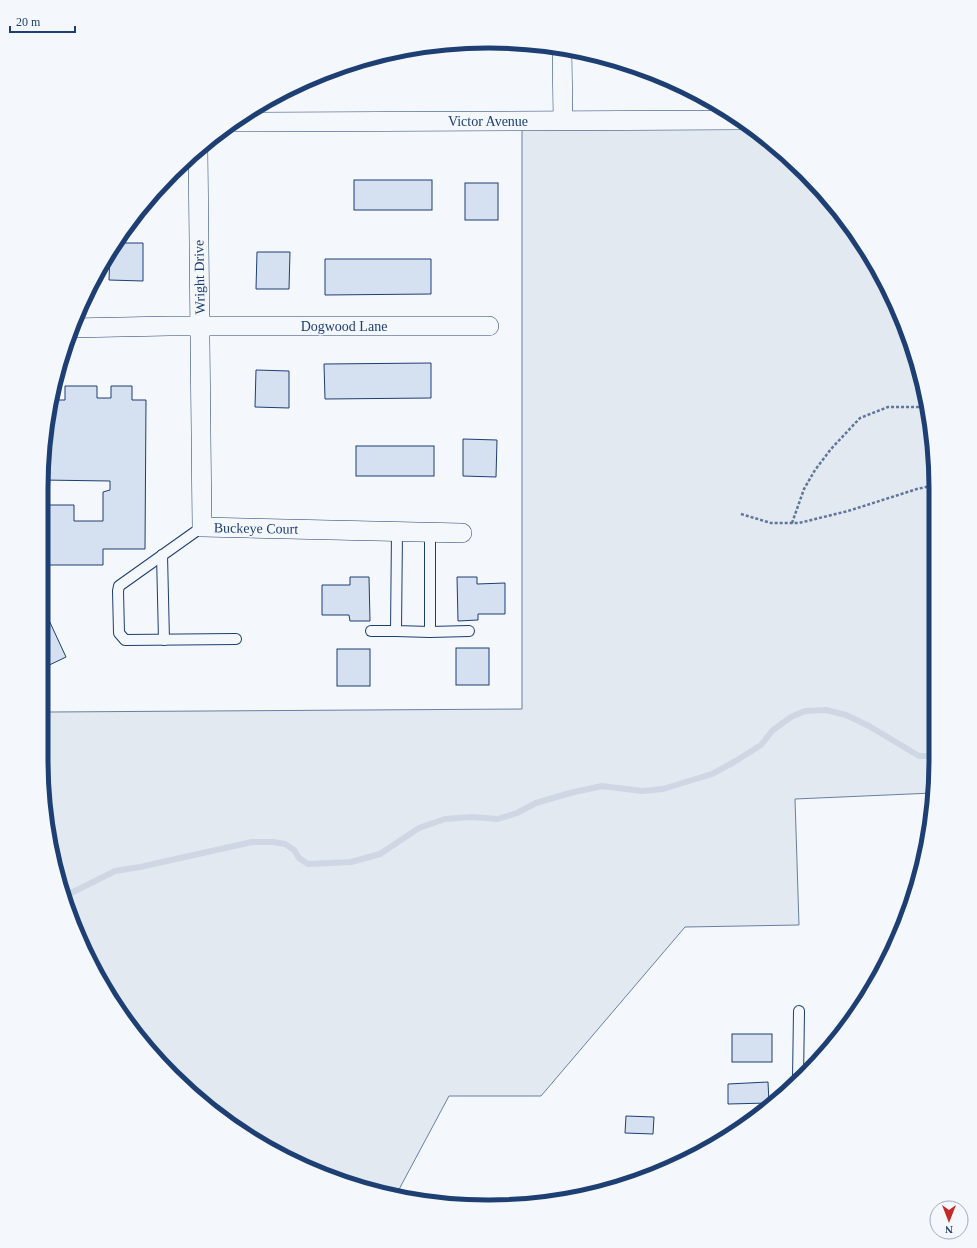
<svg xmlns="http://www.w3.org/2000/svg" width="977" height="1248" viewBox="0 0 977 1248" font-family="'Times New Roman',serif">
	<rect width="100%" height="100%" fill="#f4f7fb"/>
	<polygon fill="#e3e9f0" stroke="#687fa3" points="522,120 739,120 761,133 825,193 876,265 912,345 935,459 936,760 933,793 795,799 799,925 685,927 541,1096 449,1096 396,1195 373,1192 265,1147 172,1076 101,983 56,876 41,760 41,715 50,712 522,709"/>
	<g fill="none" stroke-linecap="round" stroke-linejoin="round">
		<polyline stroke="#cfd7e4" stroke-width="6" points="65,896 115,871 140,867 252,842 273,842 285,844 294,850 299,858 308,864 351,862 380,854 419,828 445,819 472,817 498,819 517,813 536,803 570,793 602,786 642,791 663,789 712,774 734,762 761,745 773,730 791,717 805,711 826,710 846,715 869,726 919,756 931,756 936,752"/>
	</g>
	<g fill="#d5e0f0" stroke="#1d3f73">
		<rect x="354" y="180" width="78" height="30"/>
		<rect x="465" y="183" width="33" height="37"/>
		<polygon points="116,243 143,243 143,281 109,280 110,252"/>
		<polygon points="257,252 290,252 289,289 256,289"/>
		<polygon points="325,259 431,259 431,294 325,295"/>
		<polygon points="431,363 431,398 325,399 324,364"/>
		<polygon points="256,370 289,371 289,408 255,407"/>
		<polygon points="65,386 97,386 97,398 111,398 111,386 132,386 132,400 146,400 145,549 103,549 103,565 42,565 42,505 74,505 74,521 103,521 103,492 110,490 110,481 42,480 42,459 54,400 65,400"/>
		<polygon points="463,439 497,440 496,477 463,476"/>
		<rect x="356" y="446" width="78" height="30"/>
		<polygon points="350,577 369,577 370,621 350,621 349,615 322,615 322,585 350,585"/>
		<polygon points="457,577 477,577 477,584 505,583 505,614 478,614 478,620 458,621"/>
		<polygon points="41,603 66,657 41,669"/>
		<rect x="456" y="648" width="33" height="37"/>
		<rect x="337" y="649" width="33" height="37"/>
		<rect x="732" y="1034" width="40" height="28"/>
		<polygon points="768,1082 769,1103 728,1104 728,1084"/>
		<polygon points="626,1116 654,1117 653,1134 625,1133"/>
	</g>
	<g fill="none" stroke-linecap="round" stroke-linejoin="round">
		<defs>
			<g id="service">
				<polyline points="202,527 119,586 118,591 119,633 125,640 236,639"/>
				<polyline points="397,531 396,631 430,632 430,532"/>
				<polyline points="162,555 164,640"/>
				<polyline points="371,631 396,631"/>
				<polyline points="430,632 469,631"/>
				<polyline points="798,1080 799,1011"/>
			</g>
			<g id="minor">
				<polyline points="562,49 563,120"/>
				<polyline points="236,122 739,120"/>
				<polyline points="198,149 202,527 462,533"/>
				<polyline points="72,328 169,326 489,326"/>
			</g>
		</defs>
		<use href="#service" stroke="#1d3f73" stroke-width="12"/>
		<use href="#minor" stroke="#1d3f73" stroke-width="20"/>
		<g stroke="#5e769c" stroke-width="2.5" stroke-dasharray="3 2" stroke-linecap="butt">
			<polyline points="741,514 771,523 799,523 848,511 917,489 935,485"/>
			<polyline points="792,523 804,489 815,470 831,449 860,418 888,407 925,407"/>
		</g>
		<use href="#service" stroke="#f4f7fb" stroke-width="10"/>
		<use href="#minor" stroke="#f4f7fb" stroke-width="19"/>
	</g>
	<g text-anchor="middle" stroke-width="3" stroke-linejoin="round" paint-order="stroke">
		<g font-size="14" fill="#1d3f73" stroke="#f4f7fb">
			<text x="488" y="126">Victor Avenue</text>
			<text transform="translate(199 277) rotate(-91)" y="5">Wright Drive</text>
			<text x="344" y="331">Dogwood Lane</text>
			<text transform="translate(256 528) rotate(1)" y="5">Buckeye Court</text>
		</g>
	</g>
	<path d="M0 0H977V1248H0ZM488 48H489A440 440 0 0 1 929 488V760A440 440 0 0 1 489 1200H488A440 440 0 0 1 48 760V488A440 440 0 0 1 488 48Z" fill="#f4f7fb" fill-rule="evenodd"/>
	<path fill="none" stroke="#1d3f73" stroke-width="5" d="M488 48H489A440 440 0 0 1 929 488V760A440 440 0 0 1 489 1200H488A440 440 0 0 1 48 760V488A440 440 0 0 1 488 48Z"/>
	<g transform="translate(949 1220) rotate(180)"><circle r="19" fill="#f4f7fb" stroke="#9eadc5"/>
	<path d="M0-3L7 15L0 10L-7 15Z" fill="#c62828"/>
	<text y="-6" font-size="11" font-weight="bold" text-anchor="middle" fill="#1d3f73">N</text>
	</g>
	<path d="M10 26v6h65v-6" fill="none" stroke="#1d3f73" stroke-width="2"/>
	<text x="16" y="26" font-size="12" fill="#1d3f73" stroke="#f4f7fb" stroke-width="3" paint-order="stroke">20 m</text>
</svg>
